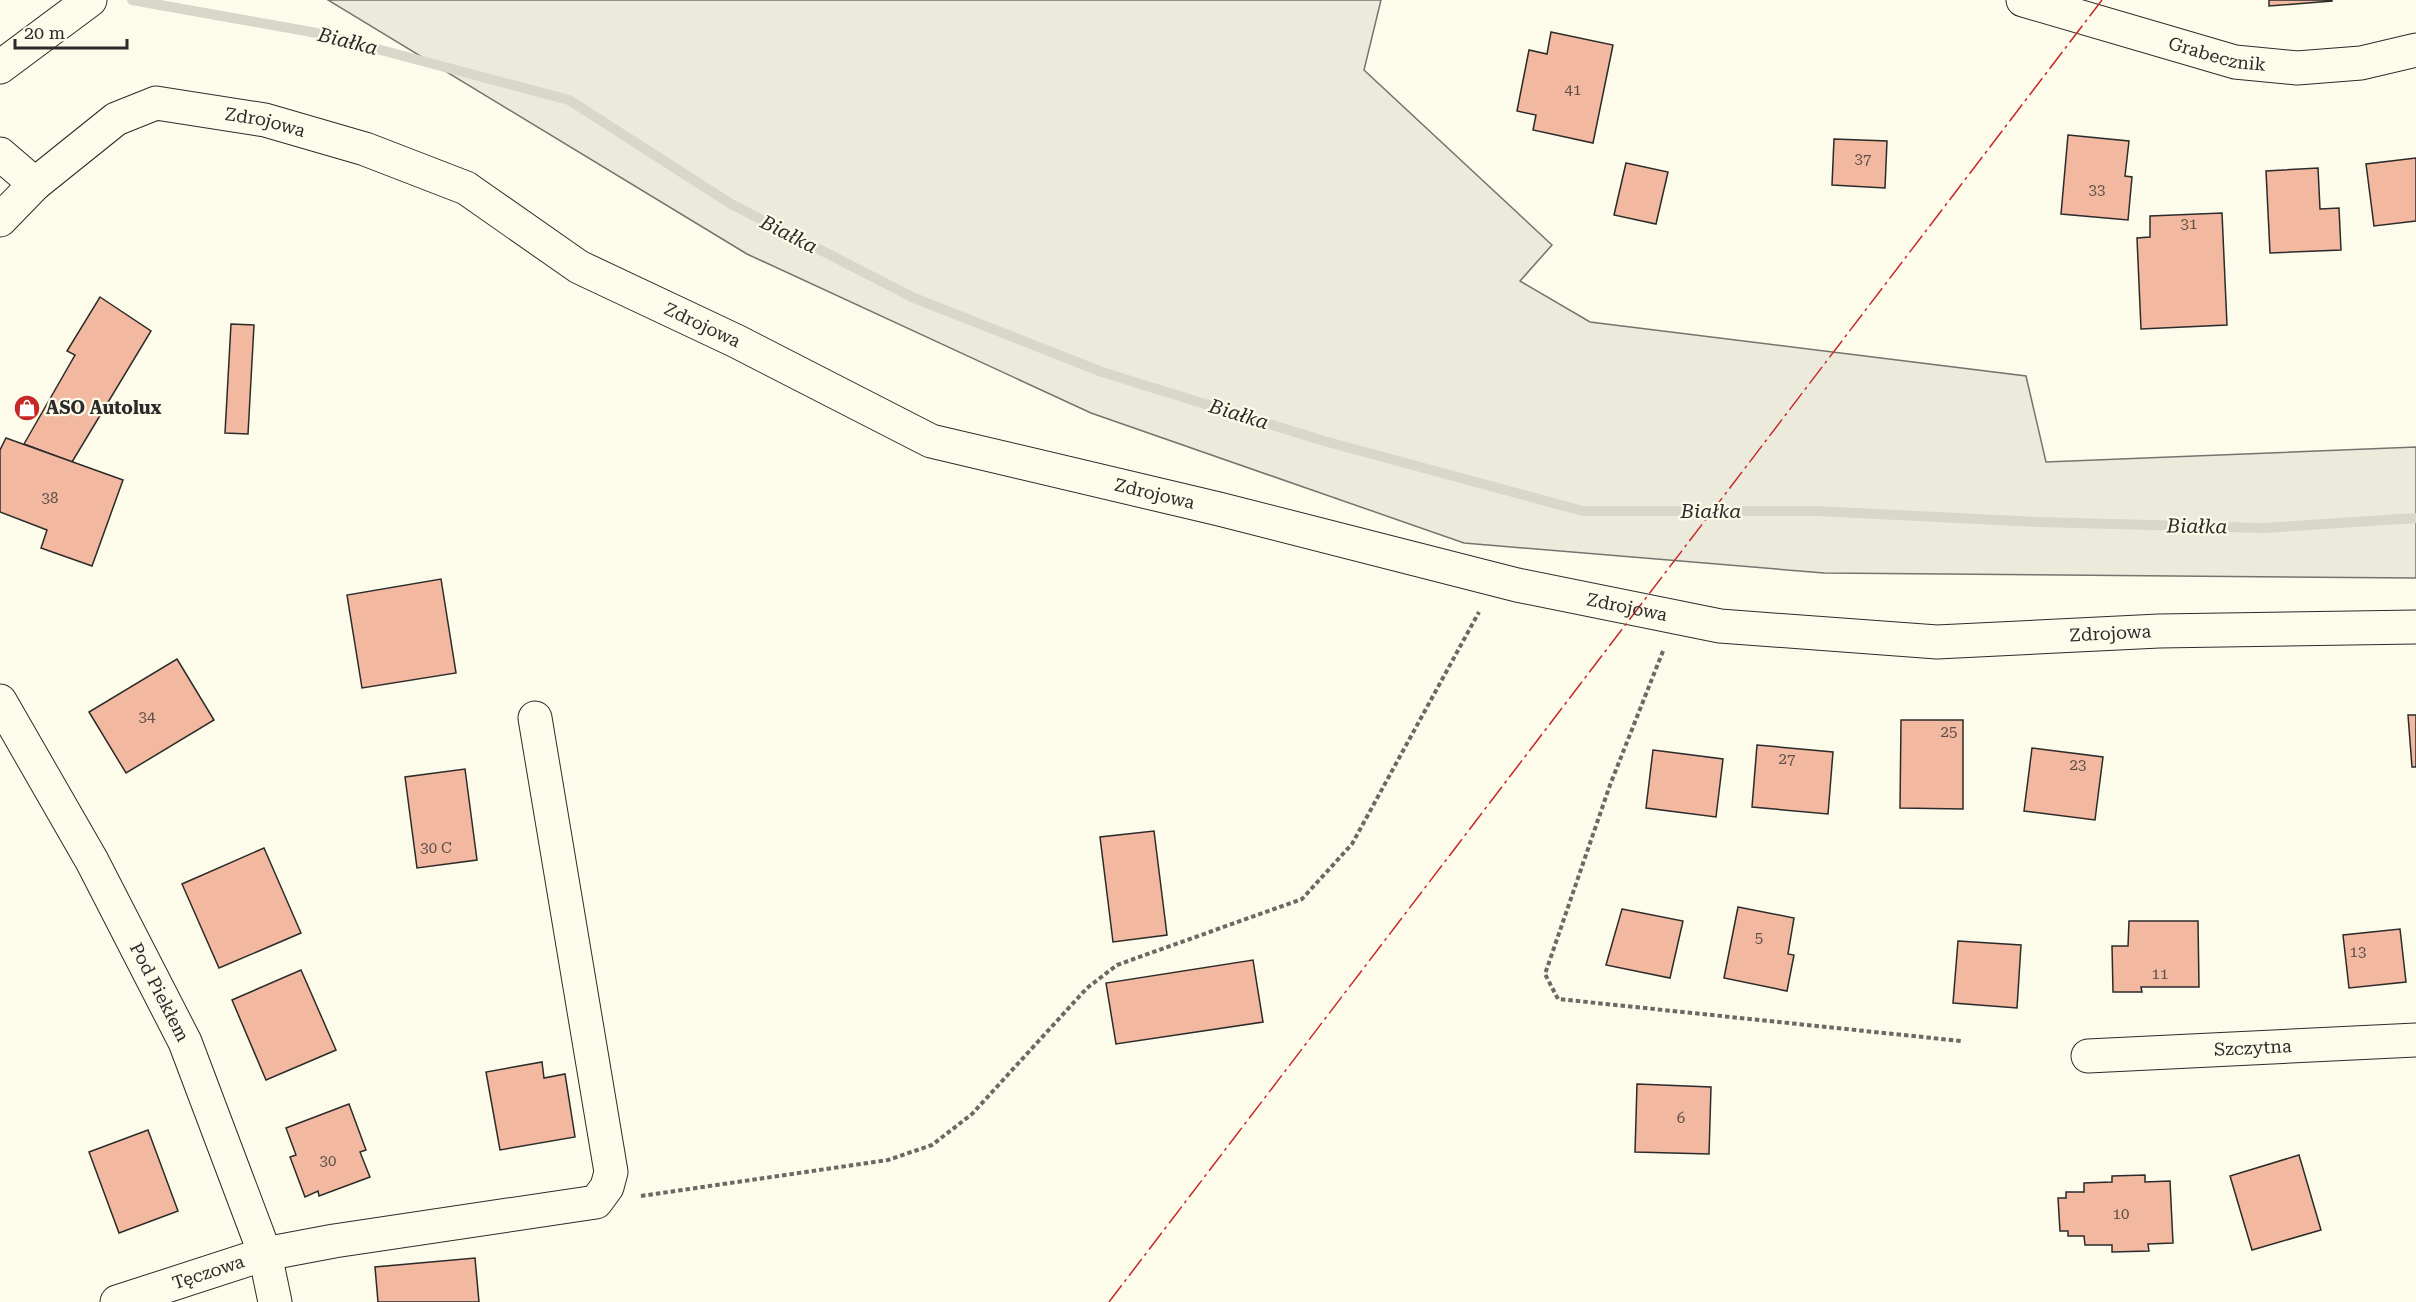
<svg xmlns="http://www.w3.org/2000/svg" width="2416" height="1302" viewBox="0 0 2416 1302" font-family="'Roboto Serif',serif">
	<rect width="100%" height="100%" fill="#fdfbea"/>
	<polygon fill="#ecebdb" stroke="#74746e" stroke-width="1.5" points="328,0 1381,0 1364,70 1552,245 1520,281 1590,322 2026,376 2046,462 2416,447 2416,578 1824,573 1464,543 1091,413 747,254"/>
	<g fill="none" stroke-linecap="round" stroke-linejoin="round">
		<polyline stroke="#d8d7c9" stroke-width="10" points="132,0 317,33 569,100 731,204 914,298 1102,372 1324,441 1583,511 1816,511 2038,522 2264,528 2416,518"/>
	</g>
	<g fill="#f2b8a0" stroke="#2b2b2b" stroke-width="1.5">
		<polygon points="2269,0 2332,0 2332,1 2269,6"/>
		<polygon points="1551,32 1613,45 1593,143 1533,130 1536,115 1517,111 1529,50 1547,54"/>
		<polygon points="2068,135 2129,141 2125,176 2132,177 2128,220 2061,214"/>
		<polygon points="1834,139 1887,141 1885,188 1832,185"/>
		<polygon points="2416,158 2416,221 2374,226 2366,164"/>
		<polygon points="1626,163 1668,172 1656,224 1614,215"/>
		<polygon points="2318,168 2320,209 2339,208 2341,250 2270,253 2266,171"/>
		<polygon points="2222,213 2227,325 2141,329 2137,238 2150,237 2150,216"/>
		<polygon points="100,297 151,331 72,462 24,444 75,355 67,351"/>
		<polygon points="231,324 254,325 248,434 225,433"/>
		<polygon points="6,438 123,480 92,566 41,548 47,530 0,512 0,450"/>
		<polygon points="441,579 456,673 362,688 347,595"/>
		<polygon points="177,659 214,720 126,773 89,712"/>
		<polygon points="2408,715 2416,715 2416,767 2412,767"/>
		<polygon points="1901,720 1963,720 1963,809 1900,808"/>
		<polygon points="1757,745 1833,752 1828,814 1752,807"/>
		<polygon points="2032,748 2103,757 2095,820 2024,811"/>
		<polygon points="1653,750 1723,759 1716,817 1646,808"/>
		<polygon points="465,769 477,860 417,868 405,777"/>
		<polygon points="1154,831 1167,935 1113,942 1100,837"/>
		<polygon points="264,848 301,933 219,968 182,884"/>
		<polygon points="1738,907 1794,918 1788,954 1794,955 1787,991 1724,978"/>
		<polygon points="1622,909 1683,921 1670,978 1606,965"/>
		<polygon points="2129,921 2198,921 2199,987 2141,987 2142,992 2113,992 2112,946 2128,946"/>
		<polygon points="2400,929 2406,982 2349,988 2343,935"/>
		<polygon points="1958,941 2021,945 2017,1008 1953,1003"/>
		<polygon points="1253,960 1263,1022 1116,1044 1106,983"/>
		<polygon points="301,970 336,1050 266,1080 232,1000"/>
		<polygon points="542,1062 544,1078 565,1074 575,1137 500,1150 486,1072"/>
		<polygon points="1637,1084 1711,1087 1709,1154 1635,1152"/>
		<polygon points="349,1104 366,1150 360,1152 370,1177 319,1196 318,1191 305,1197 290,1157 296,1155 286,1128"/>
		<polygon points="148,1130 178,1211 119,1233 89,1152"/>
		<polygon points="2299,1155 2321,1230 2252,1250 2230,1176"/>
		<polygon points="2145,1175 2145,1182 2170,1181 2173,1243 2148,1244 2149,1251 2112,1252 2112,1245 2085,1245 2084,1236 2068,1236 2068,1231 2060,1231 2058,1198 2066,1198 2066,1192 2084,1192 2084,1183 2112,1182 2112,1176"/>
		<polygon points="475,1258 479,1302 378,1302 375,1267"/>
	</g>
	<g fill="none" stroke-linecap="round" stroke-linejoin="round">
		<defs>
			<g id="minor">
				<path id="s1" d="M2023,0l212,62 62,6 64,-5 55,-13"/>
				<path id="s2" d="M0,154l35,30 81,-65 40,-16 109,17 100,29 101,39 113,79 157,74 195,100 288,68 298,76 203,41 217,16 222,-11 257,-4"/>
				<polyline points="0,220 35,184"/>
				<path id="s3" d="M0,701l92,160 93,181 80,212 10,48"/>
				<path id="s4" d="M2088,1056l328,-16"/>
				<path id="s5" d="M117,1302l148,-48 69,-13 262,-39 11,-15 4,-15 -76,-454"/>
			</g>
			<polyline id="highway" points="0,67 90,0"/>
		</defs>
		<use href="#minor" stroke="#2b2b2b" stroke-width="35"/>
		<use href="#highway" stroke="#2b2b2b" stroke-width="35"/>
		<g stroke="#6a6964" stroke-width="4" stroke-dasharray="4.5 3" stroke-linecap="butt">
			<polyline points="1663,651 1610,785 1545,974 1558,999 1961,1041"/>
			<polyline points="641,1196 888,1160 932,1145 972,1114 1087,988 1117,965 1302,899 1352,844 1479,612"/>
		</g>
		<use href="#minor" stroke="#fdfbea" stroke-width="33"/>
		<use href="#highway" stroke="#fdfbea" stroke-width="33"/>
		<polyline stroke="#c62828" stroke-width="1.5" stroke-dasharray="21 4.5 3 4.5" stroke-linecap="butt" points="1109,1302 2102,0"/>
	</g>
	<defs>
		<symbol id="shop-disc" viewBox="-11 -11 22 22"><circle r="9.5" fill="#c62828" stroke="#fdfbea"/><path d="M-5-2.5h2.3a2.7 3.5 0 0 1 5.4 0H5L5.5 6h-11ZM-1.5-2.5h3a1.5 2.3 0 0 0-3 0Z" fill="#fff"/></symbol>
	</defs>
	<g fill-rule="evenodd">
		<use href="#shop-disc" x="12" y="393" width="30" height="30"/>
	</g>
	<g text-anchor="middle" stroke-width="4.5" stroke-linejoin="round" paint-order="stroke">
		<g font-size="15" fill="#5d4e48">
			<text x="1573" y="95">41</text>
			<text x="1863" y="164">37</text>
			<text x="2097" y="195">33</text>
			<text x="2189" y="229">31</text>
			<text x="50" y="503">38</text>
			<text x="147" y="722">34</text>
			<text x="1949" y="737">25</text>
			<text x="1787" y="764">27</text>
			<text x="2078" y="770">23</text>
			<text x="436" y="853">30 C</text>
			<text x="1759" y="943">5</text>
			<text x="2358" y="957">13</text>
			<text x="2160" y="979">11</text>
			<text x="1681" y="1123">6</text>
			<text x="328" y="1166">30</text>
			<text x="2121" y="1219">10</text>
		</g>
		<g font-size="18" fill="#2b2b2b" stroke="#fdfbea">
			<text dy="6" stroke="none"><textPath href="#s1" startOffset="202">Grabecznik</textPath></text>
			<text dy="6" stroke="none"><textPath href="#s2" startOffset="304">Zdrojowa</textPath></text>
			<text dy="6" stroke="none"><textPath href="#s2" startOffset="790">Zdrojowa</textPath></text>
			<text dy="6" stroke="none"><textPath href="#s2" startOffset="1276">Zdrojowa</textPath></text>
			<text dy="6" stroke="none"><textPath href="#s2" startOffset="1762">Zdrojowa</textPath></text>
			<text dy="6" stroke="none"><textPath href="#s2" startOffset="2248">Zdrojowa</textPath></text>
			<text dy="6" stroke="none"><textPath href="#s3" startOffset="332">Pod Piekłem</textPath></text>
			<text dy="6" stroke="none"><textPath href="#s4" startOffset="165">Szczytna</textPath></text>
			<text dy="6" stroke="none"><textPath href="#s5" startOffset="96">Tęczowa</textPath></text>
		</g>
		<g font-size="18" font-weight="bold" fill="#2b2b2b" stroke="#fdfbea" text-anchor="start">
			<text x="46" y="414">ASO Autolux</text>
		</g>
		<g font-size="20" font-style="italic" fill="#2b2b2b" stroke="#fdfbea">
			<text transform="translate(348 41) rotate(14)" y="7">Białka</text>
			<text transform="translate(789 234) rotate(27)" y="7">Białka</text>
			<text transform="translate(1239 414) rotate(17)" y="7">Białka</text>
			<text x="1711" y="518">Białka</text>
			<text transform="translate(2197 526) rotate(1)" y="7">Białka</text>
		</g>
	</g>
	<path d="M15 39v9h112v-9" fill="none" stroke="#2b2b2b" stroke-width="3"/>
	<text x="24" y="39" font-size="18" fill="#2b2b2b" stroke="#fdfbea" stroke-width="4.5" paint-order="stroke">20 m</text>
</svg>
